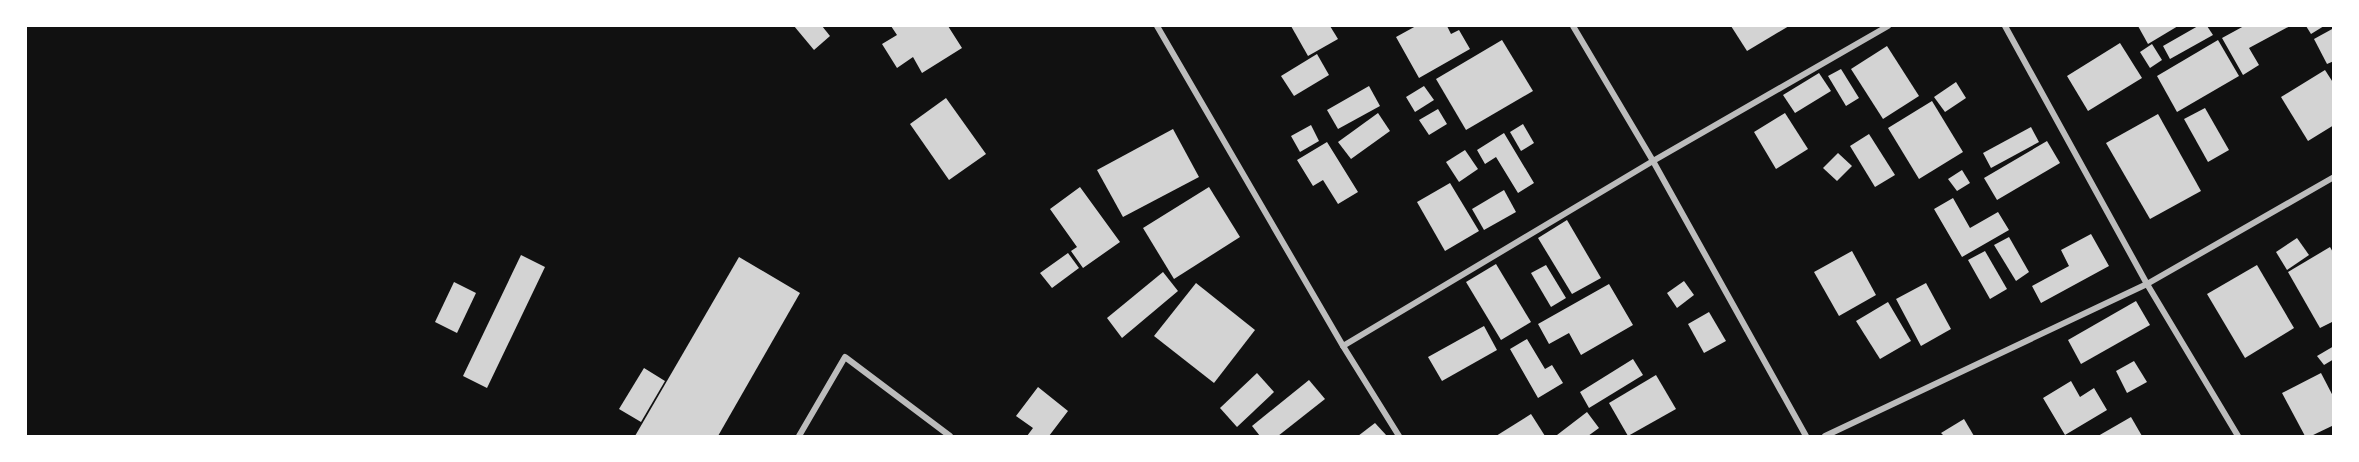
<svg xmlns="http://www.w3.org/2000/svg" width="2359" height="462" viewBox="0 0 2359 462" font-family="Helvetica,sans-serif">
	<rect width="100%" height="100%" fill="#111"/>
	<g fill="#d3d3d3">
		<polygon points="794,26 822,26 830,36 814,50"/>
		<polygon points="891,26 948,26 962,48 922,73 913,57 897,68 882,44 897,35"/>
		<polygon points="1291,26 1330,26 1338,39 1308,56"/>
		<polygon points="1416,26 1447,26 1451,34 1459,30 1470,49 1419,78 1396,37"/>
		<polygon points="1731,26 1789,26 1747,51"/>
		<polygon points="2138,26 2178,26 2148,44"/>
		<polygon points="2198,26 2207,26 2213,35 2170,59 2163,46"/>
		<polygon points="2244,26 2290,26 2249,48 2259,65 2243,75 2222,38"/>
		<polygon points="2306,26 2324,26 2311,34"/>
		<polygon points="2334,28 2334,61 2327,64 2314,39"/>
		<polygon points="1502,40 1533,91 1466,130 1436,79"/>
		<polygon points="2218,40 2239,76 2177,112 2157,76"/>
		<polygon points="2120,43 2142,78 2088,111 2067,76"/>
		<polygon points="2152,44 2162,60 2150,68 2140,52"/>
		<polygon points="1887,46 1919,96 1883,119 1851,69"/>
		<polygon points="1317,54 1329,75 1294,96 1281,76"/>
		<polygon points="1841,69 1859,98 1846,106 1828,76"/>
		<polygon points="2325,70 2334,84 2334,125 2308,141 2281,97"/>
		<polygon points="1819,73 1831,91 1795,113 1783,95"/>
		<polygon points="1956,82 1966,98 1945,112 1934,97"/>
		<polygon points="1369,86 1380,106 1338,129 1327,110"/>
		<polygon points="1424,86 1434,100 1415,112 1406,97"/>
		<polygon points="946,98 986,154 949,180 910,124"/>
		<polygon points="1932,101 1963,152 1919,179 1888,128"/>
		<polygon points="2205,108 2229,150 2208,162 2184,119"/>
		<polygon points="1438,109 1447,124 1429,135 1419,120"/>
		<polygon points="1378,113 1390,131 1351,159 1338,142"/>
		<polygon points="1785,113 1808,149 1776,169 1754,132"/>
		<polygon points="2158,114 2201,191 2150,219 2106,143"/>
		<polygon points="1523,124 1534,143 1521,151 1510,132"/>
		<polygon points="1311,125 1319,141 1300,152 1291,136"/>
		<polygon points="2031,127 2039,142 1991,168 1983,153"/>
		<polygon points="1173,129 1199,177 1123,217 1097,170"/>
		<polygon points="1504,133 1534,183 1518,193 1496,157 1485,164 1477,150"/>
		<polygon points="1869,134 1895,175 1875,187 1850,146"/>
		<polygon points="2047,141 2060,163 1997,200 1984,178"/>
		<polygon points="1327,142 1358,192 1338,204 1323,180 1313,186 1297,160"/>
		<polygon points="1465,150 1478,169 1459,182 1446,162"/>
		<polygon points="1838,153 1852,166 1837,181 1823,168"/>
		<polygon points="1962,170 1970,183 1957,191 1948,179"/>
		<polygon points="1450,183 1479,231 1445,251 1417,202"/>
		<polygon points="1080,187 1120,242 1083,268 1071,251 1077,247 1050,209"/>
		<polygon points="1209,187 1240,237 1174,279 1143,228"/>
		<polygon points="1504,190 1516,212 1484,230 1472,209"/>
		<polygon points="1953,198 1970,228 1998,212 2009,230 1962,257 1934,209"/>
		<polygon points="1567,220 1601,278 1572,294 1538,238"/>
		<polygon points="2091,234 2109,266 2041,303 2032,286 2069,266 2061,250"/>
		<polygon points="2009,237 2029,272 2016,281 1994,245"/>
		<polygon points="2297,238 2309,255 2287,270 2276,252"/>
		<polygon points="2330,247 2334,254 2334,321 2320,328 2288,272"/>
		<polygon points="1852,251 1876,295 1839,316 1814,272"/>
		<polygon points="1985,251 2007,289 1990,299 1968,260"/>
		<polygon points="1068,253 1079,268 1052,288 1040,273"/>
		<polygon points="521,255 545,267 487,388 463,376"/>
		<polygon points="739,257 800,293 718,436 635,436"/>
		<polygon points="1496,264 1531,322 1501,340 1466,282"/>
		<polygon points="1546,265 1566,298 1551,307 1531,273"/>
		<polygon points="2257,265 2294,328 2245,358 2207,294"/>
		<polygon points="1163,272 1178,291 1122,338 1107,318"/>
		<polygon points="1684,281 1694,295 1677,308 1667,293"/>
		<polygon points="454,282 476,293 457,333 435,322"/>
		<polygon points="1196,283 1255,330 1214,383 1154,336"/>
		<polygon points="1926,283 1951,329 1921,346 1896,299"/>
		<polygon points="1609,284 1633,325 1581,355 1569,333 1549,344 1538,324"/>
		<polygon points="2136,301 2150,325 2081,364 2068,340"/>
		<polygon points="1888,302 1911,341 1880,359 1856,321"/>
		<polygon points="1709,312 1726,341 1704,353 1688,324"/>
		<polygon points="1484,326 1497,350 1442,381 1428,357"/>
		<polygon points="1527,339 1545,369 1552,365 1563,383 1538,398 1510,349"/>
		<polygon points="2334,346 2334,359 2324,365 2317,356"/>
		<polygon points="1633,359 1643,375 1589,408 1580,392"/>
		<polygon points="2134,361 2147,382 2127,393 2116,371"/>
		<polygon points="644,368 665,381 641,422 619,409"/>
		<polygon points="1257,373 1274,392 1237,427 1220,408"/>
		<polygon points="2321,373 2334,398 2334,425 2311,436 2305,436 2282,393"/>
		<polygon points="1656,375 1676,409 1628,436 1609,403"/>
		<polygon points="1309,380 1325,399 1278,436 1260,436 1252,426"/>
		<polygon points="2071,381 2080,397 2094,388 2107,410 2065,435 2043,398"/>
		<polygon points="1038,387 1068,411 1049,436 1027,436 1033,428 1016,416"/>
		<polygon points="1587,412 1599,428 1588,436 1558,436 1557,435"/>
		<polygon points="1531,414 1545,436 1496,436"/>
		<polygon points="2131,417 2142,436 2098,436"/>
		<polygon points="1964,419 1974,436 1944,436 1941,433"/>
		<polygon points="1375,423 1387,436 1358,436"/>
	</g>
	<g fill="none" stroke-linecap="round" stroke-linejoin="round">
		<g stroke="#bcbcbc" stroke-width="6">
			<polyline points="1157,26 1343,346 1399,436"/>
			<polyline points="1573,26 1653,161 1806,436"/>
			<polyline points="2005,26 2147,284 2238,436"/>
			<polyline points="1343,346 1653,161 1888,26"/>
			<polyline points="799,436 845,357 950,436"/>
			<polyline points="1825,436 2147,284 2334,177"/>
		</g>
	</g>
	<rect width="2359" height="462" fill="none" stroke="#ffffff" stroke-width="54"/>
</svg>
